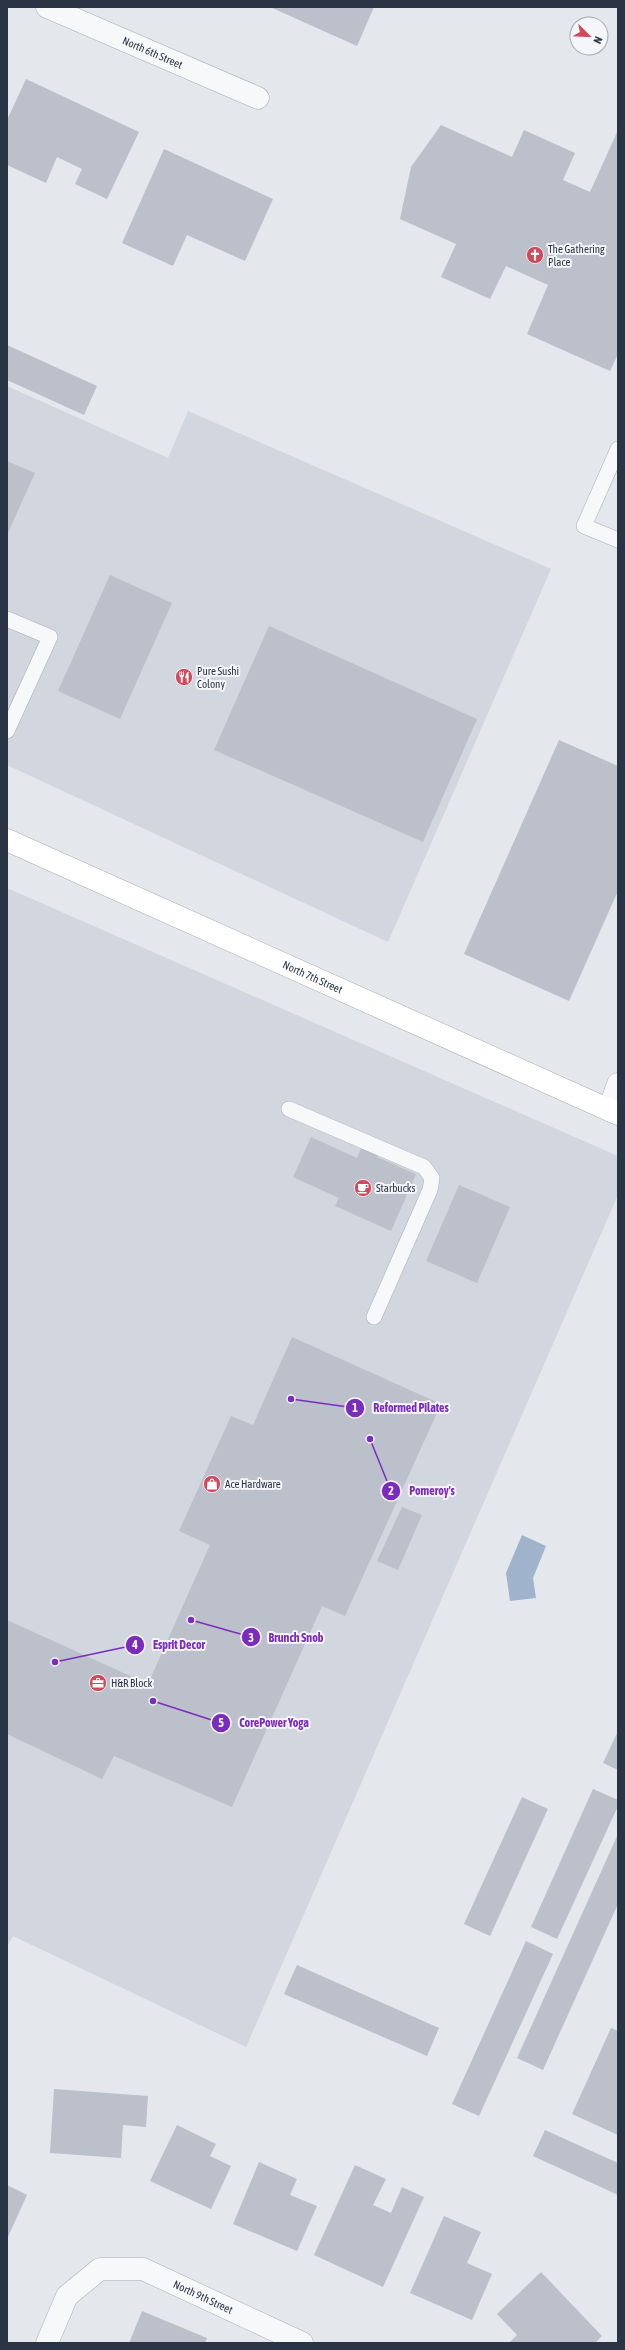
<svg xmlns="http://www.w3.org/2000/svg" width="625" height="2350" viewBox="0 0 625 2350" font-family="'Asap Condensed',sans-serif">
	<rect width="100%" height="100%" fill="#e4e7ec"/>
	<g fill="#d2d6de">
		<polygon points="7,386 168,458 188,411 551,569 388,942 7,765"/>
		<polygon points="7,888 618,1156 618,1195 246,2047 13,1936 7,1947"/>
	</g>
	<polygon fill="#9fb4cc" points="522,1535 546,1546 533,1578 536,1598 510,1601 506,1573"/>
	<g fill="#bbc0ca">
		<polygon points="270,7 374,7 357,46"/>
		<polygon points="26,79 139,132 107,199 75,184 82,169 57,157 46,183 7,165 7,120"/>
		<polygon points="441,125 512,157 524,130 575,153 563,180 590,192 618,130 618,354 610,371 527,334 548,285 506,266 490,299 441,277 456,244 400,219 411,167"/>
		<polygon points="164,149 273,199 245,261 187,235 173,266 122,243"/>
		<polygon points="7,345 97,386 84,415 7,380"/>
		<polygon points="7,461 35,473 7,535"/>
		<polygon points="110,575 172,603 120,719 58,691"/>
		<polygon points="269,626 477,719 423,842 214,750"/>
		<polygon points="559,740 618,766 618,891 569,1001 464,954"/>
		<polygon points="311,1137 357,1158 362,1146 379,1153 377,1157 416,1174 391,1231 335,1206 339,1198 293,1177"/>
		<polygon points="459,1185 510,1207 477,1283 426,1261"/>
		<polygon points="292,1337 441,1404 345,1616 322,1606 232,1807 114,1756 102,1779 7,1734 7,1620 148,1684 210,1545 179,1531 231,1416 253,1425"/>
		<polygon points="402,1507 422,1515 398,1570 377,1561"/>
		<polygon points="618,1731 618,1770 603,1763"/>
		<polygon points="593,1789 618,1800 618,1806 557,1939 531,1927"/>
		<polygon points="522,1797 548,1809 490,1936 464,1924"/>
		<polygon points="618,1834 618,1904 543,2070 517,2058"/>
		<polygon points="526,1941 553,1954 479,2116 452,2104"/>
		<polygon points="297,1965 439,2028 427,2056 284,1994"/>
		<polygon points="611,2028 618,2031 618,2135 572,2114"/>
		<polygon points="54,2089 148,2096 146,2127 123,2125 121,2158 50,2153"/>
		<polygon points="177,2125 216,2144 210,2156 231,2166 211,2209 150,2181"/>
		<polygon points="545,2130 618,2163 618,2195 533,2156"/>
		<polygon points="259,2162 297,2179 290,2195 317,2206 297,2251 233,2224"/>
		<polygon points="355,2165 386,2179 373,2205 391,2213 402,2187 424,2197 383,2287 314,2255"/>
		<polygon points="7,2185 27,2195 7,2239"/>
		<polygon points="444,2216 481,2232 467,2263 492,2274 472,2320 410,2293"/>
		<polygon points="541,2272 602,2336 595,2343 509,2343 517,2335 497,2314"/>
		<polygon points="142,2311 207,2338 205,2343 129,2343"/>
	</g>
	<g fill="none" stroke-linecap="round" stroke-linejoin="round">
		<defs>
			<g id="lane">
				<polyline points="618,449 584,526 618,540"/>
				<polyline points="7,619 50,637 7,731"/>
				<polyline points="289,1109 424,1167 432,1178 430,1190 374,1317"/>
			</g>
			<g id="street">
				<path id="s1" d="M47,7l211,91"/>
				<polyline points="609,1110 618,1084"/>
				<path id="s2" d="M47,2343l20,-47 33,-27h43l159,74"/>
			</g>
			<g id="primary">
				<path id="s3" d="M7,840l611,274"/>
			</g>
		</defs>
		<use href="#lane" stroke="#a9aeb7" stroke-width="16"/>
		<use href="#street" stroke="#a9aeb7" stroke-width="23"/>
		<use href="#primary" stroke="#a3abb8" stroke-width="23"/>
		<use href="#lane" stroke="#f7f8fa" stroke-width="15"/>
		<use href="#street" stroke="#f7f8fa" stroke-width="22"/>
		<use href="#primary" stroke="#fff" stroke-width="22"/>
	</g>
	<defs>
		<symbol id="church-disc" viewBox="-11 -11 22 22"><circle r="9.5" fill="#d1495b" stroke="#f4f6f9"/><path d="M-1.2-6h2.4v3.5h3.3v2.4h-3.3V6h-2.4V-.1h-3.3v-2.4h3.3Z" fill="#fff"/></symbol>
		<symbol id="restaurant-disc" viewBox="-11 -11 22 22"><circle r="9.5" fill="#d1495b" stroke="#f4f6f9"/><path d="M-5-6h1v4h1v-4h1v4h1v-4h1v5L-1.5 .5V6h-2V.5L-5-1ZM5-6V6H3V1.5H1.5Q1.5-4 5-6Z" fill="#fff"/></symbol>
		<symbol id="cafe-disc" viewBox="-11 -11 22 22"><circle r="9.5" fill="#d1495b" stroke="#f4f6f9"/><path d="M-5.5-4.5H6V0H3Q3 3.5 0 3.5H-2.5Q-5.5 3.5-5.5 0ZM3-3.2v2h1.7v-2ZM-6 4.5H4V6H-6Z" fill="#fff"/></symbol>
		<symbol id="shop-disc" viewBox="-11 -11 22 22"><circle r="9.5" fill="#d1495b" stroke="#f4f6f9"/><path d="M-5-2.5h2.3a2.7 3.5 0 0 1 5.4 0H5L5.5 6h-11ZM-1.5-2.5h3a1.5 2.3 0 0 0-3 0Z" fill="#fff"/></symbol>
		<symbol id="office-disc" viewBox="-11 -11 22 22"><circle r="9.5" fill="#d1495b" stroke="#f4f6f9"/><path d="M-6-3h4V-5.5h4V-3h4V5H-6ZM-1-4.5V-3h2v-1.5ZM-6 0V1H6V0Z" fill="#fff"/></symbol>
	</defs>
	<g fill-rule="evenodd">
		<use href="#church-disc" x="525" y="245" width="20" height="20"/>
		<use href="#restaurant-disc" x="174" y="667" width="20" height="20"/>
		<use href="#cafe-disc" x="353" y="1178" width="20" height="20"/>
		<use href="#shop-disc" x="202" y="1474" width="20" height="20"/>
		<use href="#office-disc" x="88" y="1673" width="20" height="20"/>
	</g>
	<g text-anchor="middle" stroke-width="4" stroke-linejoin="round" paint-order="stroke">
		<g font-size="11" fill="#2b3445" stroke="#f4f6f9">
			<text dy="4" stroke="none"><textPath href="#s1" startOffset="115">North 6th Street</textPath></text>
			<text dy="4" stroke="none"><textPath href="#s3" startOffset="335">North 7th Street</textPath></text>
			<text dy="4" stroke="none"><textPath href="#s2" startOffset="203">North 9th Street</textPath></text>
		</g>
		<g font-size="11" fill="#2b3445" stroke="#f4f6f9" text-anchor="start">
			<text x="548" y="253">The Gathering<tspan x="548" dy="13">Place</tspan></text>
			<text x="197" y="675">Pure Sushi<tspan x="197" dy="13">Colony</tspan></text>
			<text x="376" y="1192">Starbucks</text>
			<text x="225" y="1488">Ace Hardware</text>
			<text x="111" y="1687">H&amp;R Block</text>
		</g>
	</g>
	<path fill="none" stroke="#7b2cbf" stroke-width="1.5" d="M291 1399L355 1408M370 1439L391 1491M191 1620L251 1637M55 1662L135 1645M153 1701L221 1723"/>
	<g fill="#7b2cbf" stroke="#f4f6f9" stroke-width="1.5">
		<circle cx="291" cy="1399" r="4"/>
		<circle cx="370" cy="1439" r="4"/>
		<circle cx="191" cy="1620" r="4"/>
		<circle cx="55" cy="1662" r="4"/>
		<circle cx="153" cy="1701" r="4"/>
		<circle cx="355" cy="1408" r="10"/>
		<circle cx="391" cy="1491" r="10"/>
		<circle cx="251" cy="1637" r="10"/>
		<circle cx="135" cy="1645" r="10"/>
		<circle cx="221" cy="1723" r="10"/>
	</g>
	<g font-size="12" text-anchor="middle" font-weight="bold" fill="#fff">
		<text x="355" y="1412">1</text>
		<text x="391" y="1495">2</text>
		<text x="251" y="1642">3</text>
		<text x="135" y="1649">4</text>
		<text x="221" y="1727">5</text>
	</g>
	<g font-size="12" text-anchor="middle" font-weight="bold" fill="#7b2cbf" stroke="#f4f6f9" stroke-width="4" stroke-linejoin="round" paint-order="stroke">
		<text x="411" y="1412">Reformed Pilates</text>
		<text x="432" y="1495">Pomeroy's</text>
		<text x="296" y="1642">Brunch Snob</text>
		<text x="179" y="1649">Esprit Decor</text>
		<text x="274" y="1727">CorePower Yoga</text>
	</g>
	<rect width="625" height="2350" fill="none" stroke="#2b3445" stroke-width="16"/>
	<g transform="translate(589 36) rotate(114)"><circle r="19" fill="#f4f6f9" stroke="#a4a8b1"/>
	<path d="M0-3L7 15L0 10L-7 15Z" fill="#d1495b"/>
	<text y="-6" font-size="11" font-weight="bold" text-anchor="middle" fill="#2b3445">N</text>
	</g>
</svg>
